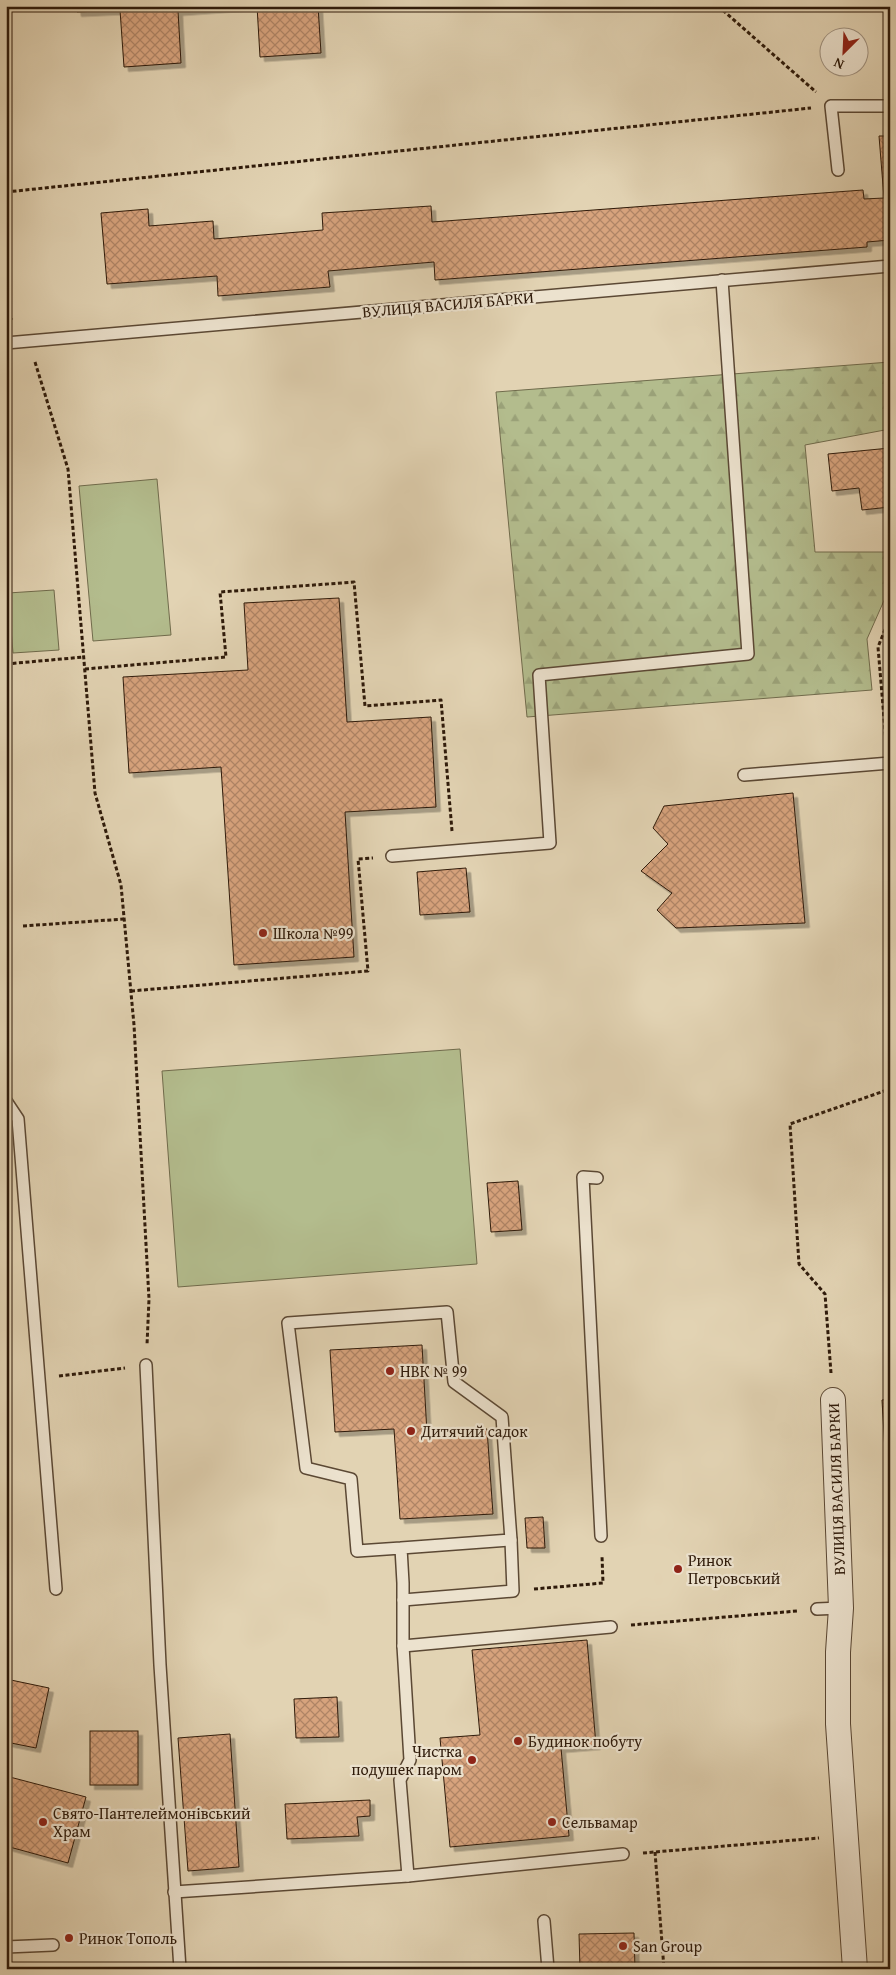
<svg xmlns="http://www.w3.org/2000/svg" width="896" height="1975" viewBox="0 0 896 1975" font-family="'Gentium Book Plus',serif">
	<defs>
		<pattern id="forest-firs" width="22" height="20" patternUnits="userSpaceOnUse" patternTransform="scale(1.25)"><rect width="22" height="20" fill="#b3bc8d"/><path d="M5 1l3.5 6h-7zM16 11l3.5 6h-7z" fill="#9aa178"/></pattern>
		<pattern id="building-cross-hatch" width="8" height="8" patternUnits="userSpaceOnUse" patternTransform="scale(1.25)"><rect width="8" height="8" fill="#d7a37d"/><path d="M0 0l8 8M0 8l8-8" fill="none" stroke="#af8465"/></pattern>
		<filter id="shadow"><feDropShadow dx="4.5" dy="4.5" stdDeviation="0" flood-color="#0004"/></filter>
	</defs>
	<rect width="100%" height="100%" fill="#e2d3b3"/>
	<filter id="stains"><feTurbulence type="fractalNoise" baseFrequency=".004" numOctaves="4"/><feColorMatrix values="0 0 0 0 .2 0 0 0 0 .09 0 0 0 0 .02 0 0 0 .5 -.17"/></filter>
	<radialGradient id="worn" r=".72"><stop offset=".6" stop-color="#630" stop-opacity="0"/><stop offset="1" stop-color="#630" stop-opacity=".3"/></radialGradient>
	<g fill="#b3bc8d" stroke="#706b4c">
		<polygon points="157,479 171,635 93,641 79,486"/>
		<polygon points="54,590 59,650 13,653 8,593"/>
		<path d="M6,893c4,21 9,43 0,63z"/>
		<polygon points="460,1049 477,1264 178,1287 162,1071"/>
	</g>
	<g fill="url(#forest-firs)" stroke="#706b4c">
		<polygon points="890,362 890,429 805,445 815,552 890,552 890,587 867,639 872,690 527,717 496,392"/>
		<polygon points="890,792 890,865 885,793"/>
	</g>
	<g fill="url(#building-cross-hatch)" stroke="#2e1a0a" filter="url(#shadow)">
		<polygon points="76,6 248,6 178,11 181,63 124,67 120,10 77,12"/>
		<polygon points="257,6 318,6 321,53 260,57"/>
		<polygon points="879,136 890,136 890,240 867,242 867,247 435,280 434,262 328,271 330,287 218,296 217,276 107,284 101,213 148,209 149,226 213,221 214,239 323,230 322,213 431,206 432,222 863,190 864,199 884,198"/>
		<polygon points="890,448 890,507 862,510 859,488 832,491 828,454"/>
		<polygon points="339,598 347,722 431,717 436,807 345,812 354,957 234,965 221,767 129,773 123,677 248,670 244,603"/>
		<polygon points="793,793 805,923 676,928 657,910 672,893 641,871 668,844 653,828 664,806"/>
		<polygon points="466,868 470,912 420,915 417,872"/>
		<polygon points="518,1181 522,1230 491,1232 487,1183"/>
		<polygon points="422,1345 427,1433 487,1429 493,1514 400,1519 394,1429 335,1432 330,1350"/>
		<polygon points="890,1399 890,1469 886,1469 882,1400"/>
		<polygon points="543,1517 545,1548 527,1548 525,1518"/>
		<polygon points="587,1640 596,1745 561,1748 569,1836 450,1847 440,1738 480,1735 472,1650"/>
		<polygon points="6,1679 49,1688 36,1748 6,1742"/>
		<polygon points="337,1697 339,1737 296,1738 294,1699"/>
		<rect x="90" y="1731" width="48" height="54"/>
		<polygon points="230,1734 239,1867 188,1871 178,1738"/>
		<polygon points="6,1776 86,1797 68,1863 6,1846"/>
		<polygon points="370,1800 370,1816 357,1817 359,1836 287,1839 285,1804"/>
		<polygon points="634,1933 635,1969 580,1969 579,1934"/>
	</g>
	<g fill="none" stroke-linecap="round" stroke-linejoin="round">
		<defs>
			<g id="service">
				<polyline points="838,170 831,106 890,106"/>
				<polyline points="6,343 890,266"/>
				<polyline points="744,775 890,763"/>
				<polyline points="392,856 550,843 539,675 748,654 722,280"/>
				<polyline points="6,1101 18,1119 56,1589"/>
				<polyline points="597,1178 583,1177 601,1536"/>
				<polyline points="146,1365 160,1665 180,1969"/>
				<polyline points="401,1548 357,1551 351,1479 306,1468 288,1323 447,1312 454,1382 502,1417 511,1540 401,1548 403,1583 403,1646 410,1760 400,1780 408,1876"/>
				<polyline points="403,1600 513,1591 511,1540"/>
				<polyline points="817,1609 841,1608"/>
				<polyline points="403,1646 611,1627"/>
				<polyline points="174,1892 408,1876 623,1854"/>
				<polyline points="544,1921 548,1969"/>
				<polyline points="6,1947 53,1945"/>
			</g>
			<polyline id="minor" points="833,1400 841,1608 838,1652 838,1724 855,1969"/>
		</defs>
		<use href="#service" stroke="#5b4834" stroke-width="14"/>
		<use href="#minor" stroke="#5b4834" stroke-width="26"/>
		<g stroke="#2e1a0a" stroke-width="3" stroke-dasharray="4 2.5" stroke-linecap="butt">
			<polyline points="718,6 816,92"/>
			<polyline points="6,192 811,108"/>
			<polyline points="6,313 12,320"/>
			<polyline points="35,362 68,469 95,793 121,885 134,1025 149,1299 147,1345"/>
			<polyline points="6,664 84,657"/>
			<polyline points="85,669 226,657 220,592 354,582 365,706 441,700 452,831"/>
			<polyline points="886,742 878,647 890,617"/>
			<polyline points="23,926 124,919"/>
			<polyline points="131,991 368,971 358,859 373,858"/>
			<polyline points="831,1373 825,1294 799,1264 790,1124 890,1089"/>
			<polyline points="59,1376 125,1368"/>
			<polyline points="534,1589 603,1583 602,1556"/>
			<polyline points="631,1625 797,1611"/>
			<polyline points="655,1852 664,1969"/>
			<polyline points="643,1853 819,1838"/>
		</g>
		<use href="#service" stroke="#ece2ce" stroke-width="11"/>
		<use href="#minor" stroke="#ece2ce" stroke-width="24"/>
	</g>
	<g fill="#8f2418" stroke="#ece2ce" stroke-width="2">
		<circle cx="263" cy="933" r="5"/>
		<circle cx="390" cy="1371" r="5"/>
		<circle cx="411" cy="1431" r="5"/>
		<circle cx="678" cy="1569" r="5"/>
		<circle cx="518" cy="1741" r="5"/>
		<circle cx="472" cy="1760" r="5"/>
		<circle cx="43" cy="1822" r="5"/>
		<circle cx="552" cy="1822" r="5"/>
		<circle cx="69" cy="1938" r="5"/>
		<circle cx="623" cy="1946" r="5"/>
	</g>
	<g text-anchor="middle" stroke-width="4.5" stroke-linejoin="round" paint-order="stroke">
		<g font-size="16" fill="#2e1a0a" stroke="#ece2ce">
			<text transform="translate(448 304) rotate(-5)" y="6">ВУЛИЦЯ ВАСИЛЯ БАРКИ</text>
			<text transform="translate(836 1489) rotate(-92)" y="6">ВУЛИЦЯ ВАСИЛЯ БАРКИ</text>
		</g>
		<g font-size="16" fill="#2e1a0a" stroke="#ece2ce" text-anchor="start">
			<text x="273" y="939">Школа №99</text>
			<text x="400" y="1377">НВК № 99</text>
			<text x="421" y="1437">Дитячий садок</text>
			<text x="688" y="1566">Ринок<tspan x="688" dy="18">Петровський</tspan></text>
			<text x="528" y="1747">Будинок побуту</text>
			<text x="462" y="1757" text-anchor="end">Чистка<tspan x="462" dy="18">подушек паром</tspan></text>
			<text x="53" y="1819">Свято-Пантелеймонівський<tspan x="53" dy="18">Храм</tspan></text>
			<text x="562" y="1828">Сельвамар</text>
			<text x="79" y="1944">Ринок Тополь</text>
			<text x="633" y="1952">San Group</text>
		</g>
	</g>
	<rect width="896" height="1975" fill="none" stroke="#e2d3b3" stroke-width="25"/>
	<rect x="8" y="8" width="881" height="1960" fill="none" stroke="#2e1a0a" stroke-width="2.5"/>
	<rect x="12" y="12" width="871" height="1950" fill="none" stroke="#2e1a0a"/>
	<g transform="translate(844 52) rotate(204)"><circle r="24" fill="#ece2ce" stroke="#a09280"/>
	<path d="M0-4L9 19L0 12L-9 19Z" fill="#8f2418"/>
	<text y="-8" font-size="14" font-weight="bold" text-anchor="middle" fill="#2e1a0a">N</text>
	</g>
	<rect width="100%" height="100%" filter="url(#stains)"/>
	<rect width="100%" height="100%" fill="url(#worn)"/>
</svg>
